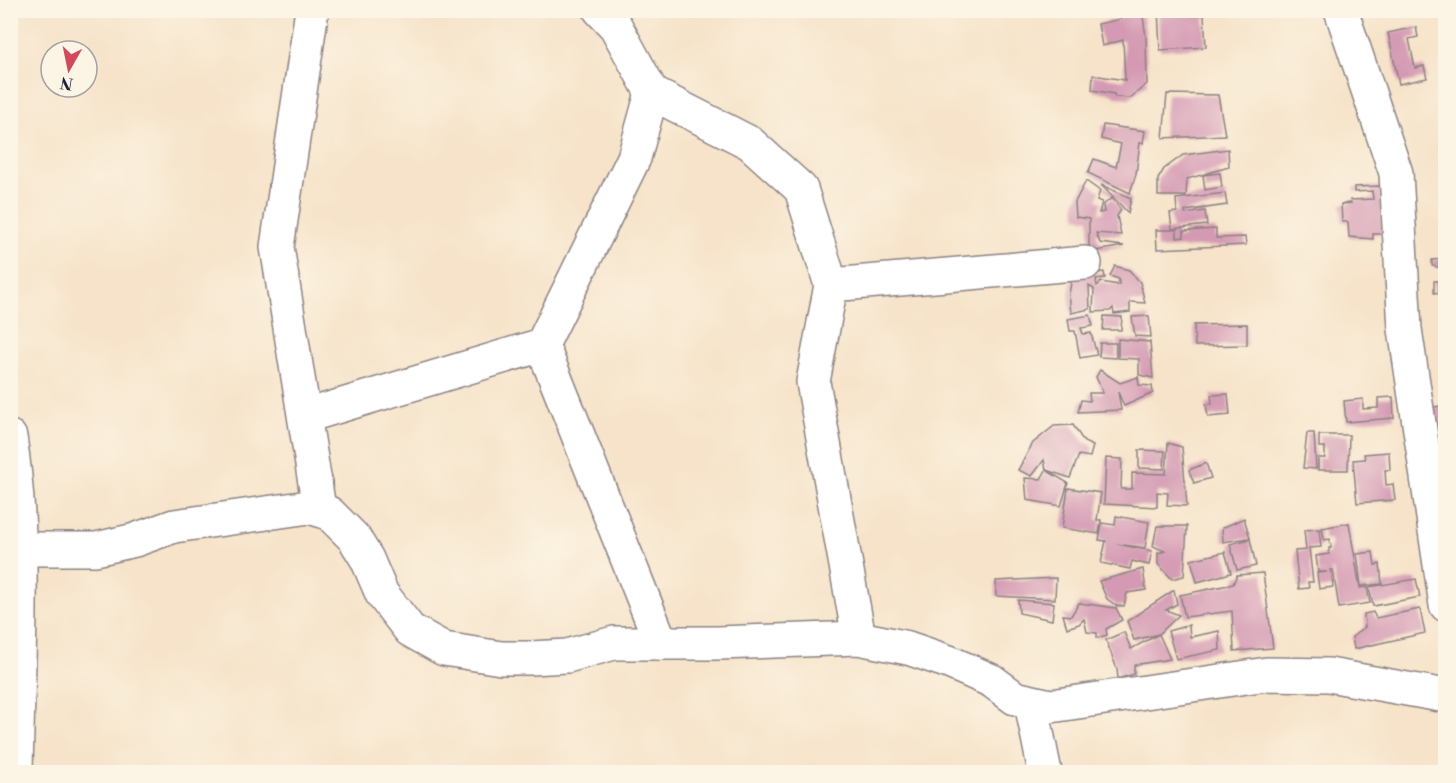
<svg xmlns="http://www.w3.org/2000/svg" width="1456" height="783" viewBox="0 0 1456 783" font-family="'Libre Bodoni',serif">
	<rect width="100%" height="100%" fill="#fcf5e5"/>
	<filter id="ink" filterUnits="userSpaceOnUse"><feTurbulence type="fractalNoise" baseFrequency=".0167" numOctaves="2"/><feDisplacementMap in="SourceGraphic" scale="12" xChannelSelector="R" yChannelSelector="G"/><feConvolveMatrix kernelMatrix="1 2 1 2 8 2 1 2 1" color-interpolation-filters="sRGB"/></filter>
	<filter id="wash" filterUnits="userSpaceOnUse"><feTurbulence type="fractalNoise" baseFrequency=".008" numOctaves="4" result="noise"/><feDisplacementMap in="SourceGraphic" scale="24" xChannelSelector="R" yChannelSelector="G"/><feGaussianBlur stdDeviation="1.35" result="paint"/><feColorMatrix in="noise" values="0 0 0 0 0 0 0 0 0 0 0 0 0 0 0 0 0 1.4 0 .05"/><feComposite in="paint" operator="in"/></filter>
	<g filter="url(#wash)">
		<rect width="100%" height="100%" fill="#f6e3c9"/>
		<g id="blocks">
			<g fill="#d49ab3">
				<polygon points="1121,10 1142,10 1146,37 1147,84 1130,98 1115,97 1114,94 1092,90 1093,75 1125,80 1123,40 1102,46 1098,24 1121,19"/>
				<polygon points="1158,10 1189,10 1190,16 1204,15 1206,47 1160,50"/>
				<polygon points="1416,27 1418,37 1409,39 1415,68 1424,66 1427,78 1399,84 1388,33"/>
				<polygon points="1167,94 1218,95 1225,135 1163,138"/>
				<polygon points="1103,125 1145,131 1143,143 1140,142 1136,174 1130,193 1088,173 1094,159 1116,167 1121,144 1101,139"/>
				<polygon points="1228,149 1229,167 1187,179 1186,196 1158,196 1158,179 1164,169 1183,155"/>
				<polygon points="1220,173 1222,187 1205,190 1203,175"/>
				<polygon points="1086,181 1100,191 1097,200 1102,202 1099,213 1104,212 1103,205 1112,198 1121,210 1117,216 1121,235 1096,233 1100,243 1124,246 1089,252 1089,219 1076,217 1075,202"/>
				<polygon points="1101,185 1131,198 1128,213 1115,199"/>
				<polygon points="1380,186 1383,234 1373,234 1373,239 1349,237 1348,222 1342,222 1341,204 1351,203 1350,200 1373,199 1372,191 1354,192 1354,187"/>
				<polygon points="1225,193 1227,205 1185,211 1185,214 1205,211 1207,225 1172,229 1170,213 1177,212 1176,199"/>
				<polygon points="1216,229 1216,238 1245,237 1246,245 1157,249 1156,230 1177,230 1177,238 1184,237 1184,231"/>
				<polygon points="1441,249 1446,249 1446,269 1432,266 1432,260 1442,259"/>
				<polygon points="1115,266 1129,270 1140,282 1145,303 1130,302 1130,312 1114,314 1113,308 1110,311 1093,312 1094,289 1089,286 1090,309 1071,313 1069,294 1072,277 1104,272 1105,278 1096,279 1097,286 1101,282 1119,285 1119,279 1110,276"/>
				<polygon points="1443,273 1446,273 1446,292 1434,293 1434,281 1443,281"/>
				<polygon points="1090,315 1093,326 1081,328 1083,334 1091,333 1097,355 1080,358 1075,331 1070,331 1068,319"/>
				<polygon points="1104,316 1122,317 1121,330 1103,330"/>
				<polygon points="1149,316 1151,337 1135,336 1132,317"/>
				<polygon points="1247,324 1247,345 1195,346 1194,325"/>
				<polygon points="1118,339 1150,342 1153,378 1139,375 1139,359 1118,358"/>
				<polygon points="1100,343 1116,343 1116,358 1099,357"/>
				<polygon points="1100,370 1120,383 1138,377 1139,385 1152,386 1153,393 1124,406 1118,392 1121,410 1078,412 1081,400 1090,401 1089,393 1103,393 1096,377"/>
				<polygon points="1228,394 1230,415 1208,417 1206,404 1212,404 1211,395"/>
				<polygon points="1393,397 1394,418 1346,422 1344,401 1363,399 1363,409 1378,408 1378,398"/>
				<polygon points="1446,405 1446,442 1435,444 1429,408"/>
				<polygon points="1073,425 1084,442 1093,446 1090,457 1079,455 1070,478 1046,470 1044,460 1032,476 1018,470 1033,443 1054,426"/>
				<polygon points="1307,433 1314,433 1316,469 1303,468"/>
				<polygon points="1319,435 1349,435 1348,470 1318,470 1318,458 1325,458 1325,447 1319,447"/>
				<polygon points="1168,443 1182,447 1187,506 1167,505 1168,493 1157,492 1157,507 1104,504 1106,458 1122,459 1121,489 1132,489 1132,473 1166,474"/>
				<polygon points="1139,450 1165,451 1164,469 1139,468"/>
				<polygon points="1389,452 1390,470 1385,470 1386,485 1393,484 1395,500 1357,503 1353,460 1365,459 1364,454"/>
				<polygon points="1206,463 1211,478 1194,483 1189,470"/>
				<polygon points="1046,470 1068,483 1061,506 1027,500 1025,478 1041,479"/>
				<polygon points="1068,488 1101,493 1097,520 1101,520 1099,534 1062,528"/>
				<polygon points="1116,516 1149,522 1145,548 1117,544 1152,551 1149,565 1132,561 1130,569 1101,563 1106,541 1099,540 1102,523 1115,525"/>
				<polygon points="1244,518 1250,538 1223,542 1222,528"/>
				<polygon points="1349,523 1360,588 1367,587 1370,603 1339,608 1333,570 1331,570 1333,587 1319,589 1317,573 1327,572 1318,572 1316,556 1329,554 1329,548 1331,548 1330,539 1324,540 1322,528"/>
				<polygon points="1157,526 1187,526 1184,576 1172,579 1158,564 1158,553 1165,551 1153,546"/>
				<polygon points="1319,529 1321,547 1309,548 1313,582 1308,582 1309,588 1299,589 1295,551 1306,550 1304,530"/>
				<polygon points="1250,539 1256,566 1237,570 1230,544"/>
				<polygon points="1225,552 1231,573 1197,582 1191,560"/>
				<polygon points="1373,552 1375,565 1380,564 1382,584 1361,586 1357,554"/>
				<polygon points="1143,569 1146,590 1127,593 1124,606 1117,606 1107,599 1099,581"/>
				<polygon points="1263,573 1273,648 1234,651 1232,611 1185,617 1180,595 1233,584 1237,575"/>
				<polygon points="1056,578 1055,599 996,596 996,581"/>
				<polygon points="1416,579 1420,597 1373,606 1369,587"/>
				<polygon points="1174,590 1177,604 1166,610 1179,615 1159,634 1134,640 1127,621"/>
				<polygon points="1018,600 1054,603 1052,620 1019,613"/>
				<polygon points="1079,603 1116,608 1122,620 1106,629 1107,635 1097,638 1097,633 1087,632 1084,619 1079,624 1067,628 1063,615 1071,616"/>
				<polygon points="1420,609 1425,633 1354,649 1352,637 1365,627 1364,614 1373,612 1376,618"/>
				<polygon points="1189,625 1190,637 1219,631 1220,650 1176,659 1168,631"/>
				<polygon points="1124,632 1131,649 1159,634 1170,659 1134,665 1134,674 1118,679 1117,669 1106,640"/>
			</g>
		</g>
	</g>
	<g filter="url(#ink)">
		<use href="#blocks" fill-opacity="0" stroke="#8c8282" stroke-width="1.5"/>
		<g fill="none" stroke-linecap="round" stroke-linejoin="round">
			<defs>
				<g id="minor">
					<polyline points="312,10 277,247 319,508"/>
					<polyline points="600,10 616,27 652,93 750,143 801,189 831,285 813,382 859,638"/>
					<polyline points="1341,10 1396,173 1405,329 1446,605"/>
					<polyline points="831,285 1085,263"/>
					<polyline points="542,345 661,643"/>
					<polyline points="306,416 542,345 634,158 652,93"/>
					<path d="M10,437c17,111 8,224 6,335"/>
					<polyline points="10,549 96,549 135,540 174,526 309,507 329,513 354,538 367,559 382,594 410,630 444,649 501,658 531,658 567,656 614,643 718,643 859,638 908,648 949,662 992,681 1015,698 1051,706 1267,674 1329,675 1446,696"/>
					<polyline points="1031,703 1045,772"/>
				</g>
			</defs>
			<use href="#minor" stroke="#8c8282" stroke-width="36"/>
			<use href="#minor" stroke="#fff" stroke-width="33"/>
		</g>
	</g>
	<rect width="1456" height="783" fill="none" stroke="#fcf5e5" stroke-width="36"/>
	<g transform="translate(69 69) rotate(189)"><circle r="28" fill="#fcf5e5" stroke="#a5a1a1" stroke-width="1.5"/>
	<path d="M0-4.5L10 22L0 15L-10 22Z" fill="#d1495b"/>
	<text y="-9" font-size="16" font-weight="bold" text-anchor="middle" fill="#22223b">N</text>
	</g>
</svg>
